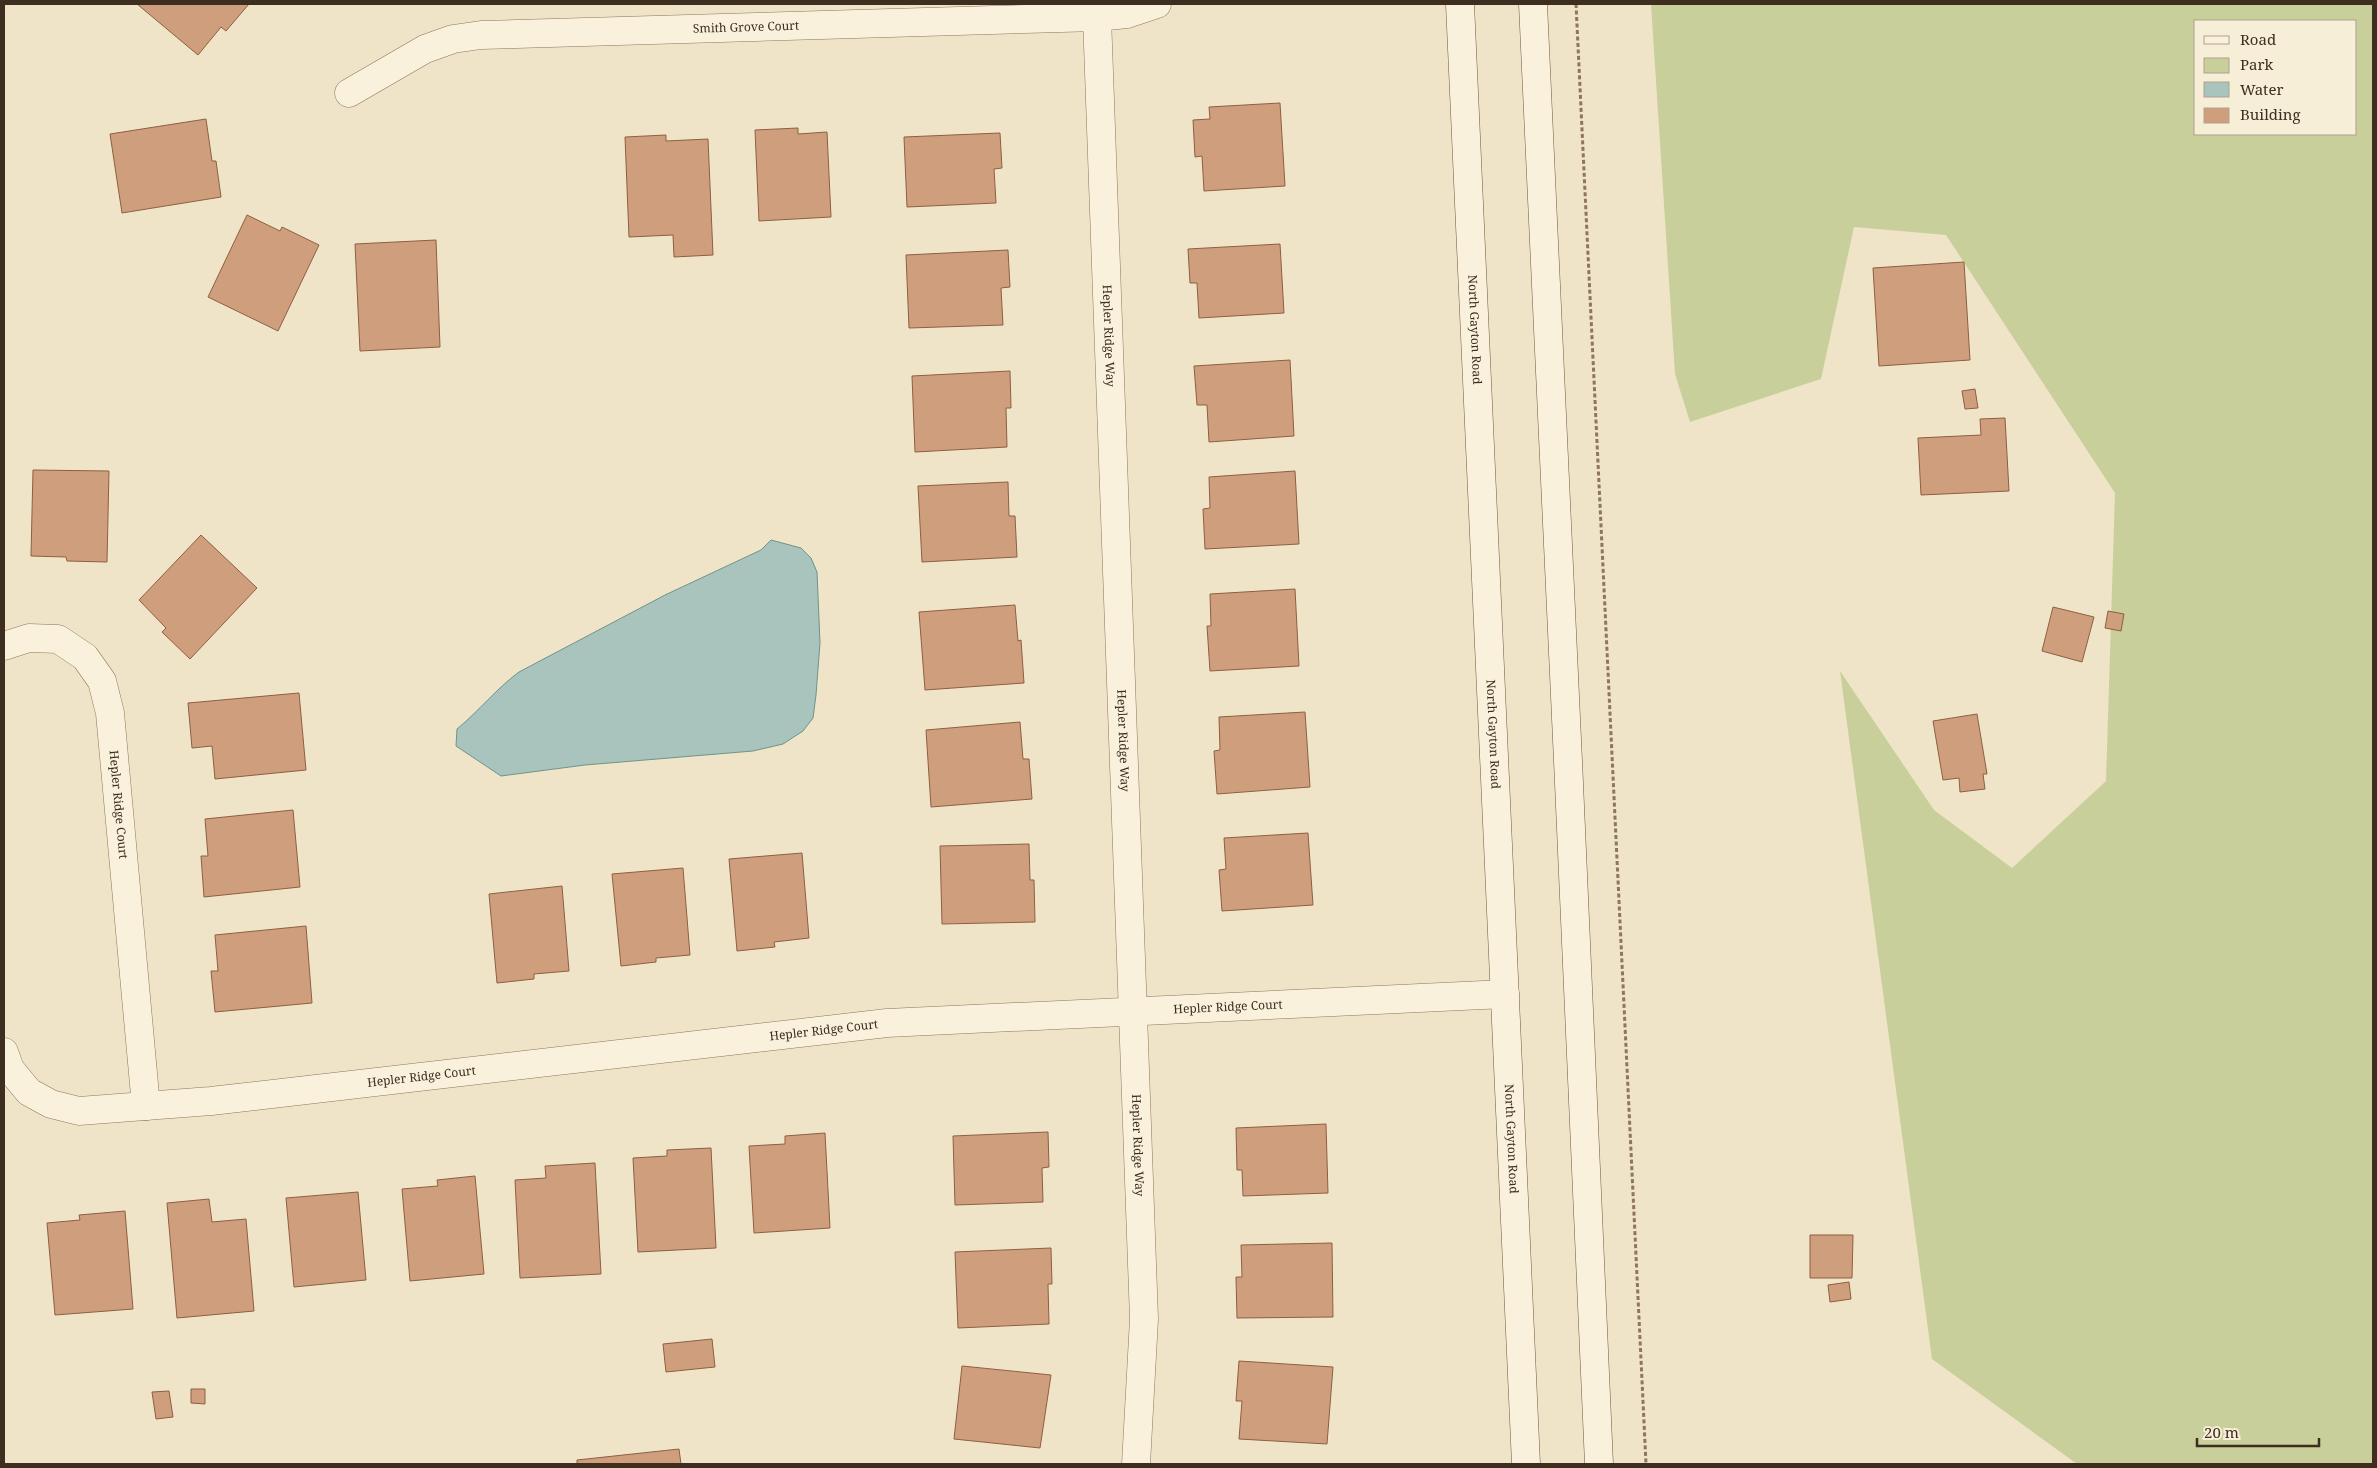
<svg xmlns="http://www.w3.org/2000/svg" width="2377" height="1468" viewBox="0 0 2377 1468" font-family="'Noto Serif',serif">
	<rect width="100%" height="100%" fill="#f0e4c8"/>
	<path fill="#c9cf9b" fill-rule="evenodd" d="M1651,4h722v1460h-296l-145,-105 -92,-688 94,139 78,58 94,-87 9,-288 -169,-258 -92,-8 -33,152 -131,43 -15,-48zM2196,21h160v113h-160z"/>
	<path fill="#a9c4bc" stroke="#6f938a" d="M771,540l30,8 10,10 6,14 3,71 -4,52 -3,23 -10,13 -20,13 -30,7 -168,14 -84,11 -45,-30 1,-17c22,-18 39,-40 62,-57l146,-77 96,-45z"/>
	<g fill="#cf9f7d" stroke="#8d5f41">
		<polygon points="137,4 249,4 226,31 221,27 198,55"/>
		<polygon points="1280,103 1285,186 1204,191 1202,156 1195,157 1193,120 1210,119 1209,107"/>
		<polygon points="206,119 212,161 216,161 221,197 122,213 110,134"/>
		<polygon points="798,128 798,134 827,132 831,217 759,221 755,130"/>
		<polygon points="1000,133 1002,168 994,169 996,203 907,207 904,137"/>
		<polygon points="666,135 666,141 708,139 713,255 674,257 673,235 629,237 625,137"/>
		<polygon points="247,215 280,231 282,227 319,245 278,331 208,297"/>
		<polygon points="436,240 440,347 360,351 355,244"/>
		<polygon points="1280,244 1284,313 1199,318 1197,283 1190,283 1188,249"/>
		<polygon points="1008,250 1010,287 1001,288 1003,325 909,328 906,255"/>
		<polygon points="1964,262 1970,360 1879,366 1873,268"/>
		<polygon points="1290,360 1294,436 1209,442 1207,405 1197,405 1194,366"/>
		<polygon points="1010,371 1011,408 1006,408 1007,447 915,452 912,376"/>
		<polygon points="1975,389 1978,408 1965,409 1962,391"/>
		<polygon points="2005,418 2009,491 1921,495 1918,438 1981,435 1980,419"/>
		<polygon points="33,470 109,471 107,562 67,561 66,557 31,556"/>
		<polygon points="1295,471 1299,544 1205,549 1203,509 1210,508 1209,477"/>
		<polygon points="1008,482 1009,516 1015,516 1017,557 922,562 918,486"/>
		<polygon points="201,535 257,588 190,659 162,632 166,628 139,600"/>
		<polygon points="1295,589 1299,666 1210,671 1207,626 1211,626 1210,594"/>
		<polygon points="1015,605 1018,641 1021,640 1024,683 925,690 919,612"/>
		<polygon points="2053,607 2094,617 2082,662 2042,651"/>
		<polygon points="2108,611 2124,614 2121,631 2105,628"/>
		<polygon points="299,693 306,770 215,779 212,746 192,748 188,703"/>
		<polygon points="1305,712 1310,787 1217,794 1214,751 1220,750 1219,717"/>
		<polygon points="1977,714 1987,774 1983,774 1985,789 1960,792 1959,778 1943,780 1933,721"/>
		<polygon points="1020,722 1023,759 1029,759 1032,799 931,807 926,730"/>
		<polygon points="293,810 300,887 204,897 201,856 208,856 205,819"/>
		<polygon points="1308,833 1313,905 1222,911 1219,870 1226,869 1224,838"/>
		<polygon points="1029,844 1030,880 1034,880 1035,922 942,924 940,846"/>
		<polygon points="802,853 809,938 774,942 775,947 737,951 729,859"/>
		<polygon points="683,868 690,955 656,958 656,962 621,966 612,874"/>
		<polygon points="562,886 569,971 534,974 534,979 497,983 489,894"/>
		<polygon points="306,926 312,1003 215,1012 211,971 218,971 215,935"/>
		<polygon points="1326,1124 1328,1193 1243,1196 1242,1170 1237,1170 1236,1128"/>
		<polygon points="1048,1132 1049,1167 1042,1168 1043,1202 955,1205 953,1136"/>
		<polygon points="825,1133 830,1228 754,1233 749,1146 785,1144 785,1136"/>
		<polygon points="711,1148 716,1248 638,1252 633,1158 667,1156 667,1150"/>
		<polygon points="595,1163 601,1274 520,1278 515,1180 546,1178 545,1166"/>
		<polygon points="475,1176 484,1274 410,1281 402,1189 438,1186 437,1180"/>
		<polygon points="358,1192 366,1280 294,1287 286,1198"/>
		<polygon points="209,1199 212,1222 246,1219 254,1311 177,1318 167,1203"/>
		<polygon points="125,1211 133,1309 55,1315 47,1223 80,1220 79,1215"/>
		<polygon points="1810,1235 1853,1235 1852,1278 1810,1278"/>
		<polygon points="1332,1243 1333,1317 1237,1318 1236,1277 1242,1277 1241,1245"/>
		<polygon points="1051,1248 1052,1284 1048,1284 1049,1324 958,1328 955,1252"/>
		<polygon points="1849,1282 1851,1299 1830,1302 1828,1285"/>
		<polygon points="712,1339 715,1367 666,1372 663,1344"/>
		<polygon points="1239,1361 1333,1367 1327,1444 1239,1439 1242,1401 1236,1401"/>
		<polygon points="962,1366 1051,1375 1040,1448 954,1439"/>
		<polygon points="191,1389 205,1389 205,1404 191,1403"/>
		<polygon points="169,1391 173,1417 156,1419 152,1392"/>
		<polygon points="679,1449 681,1464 577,1464 577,1460"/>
	</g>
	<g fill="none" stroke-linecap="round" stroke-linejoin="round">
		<defs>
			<g id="street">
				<path id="s1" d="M1097,17l47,1302 -8,145"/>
				<path id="s2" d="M349,93l76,-44 28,-10 28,-4 616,-18 30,-3 30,-10"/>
				<path id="s3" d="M4,646l25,-8 29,1 27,18 17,24 8,32 36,393"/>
				<path id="s4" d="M4,1052l6,17 19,23 22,12 28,7 132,-10 676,-78 618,-29"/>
			</g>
			<g id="secondary">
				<path id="s5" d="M1460,4l66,1460"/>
				<path d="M1533,4c22,487 46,973 66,1460"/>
			</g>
		</defs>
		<use href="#street" stroke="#8d765c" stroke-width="29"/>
		<use href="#secondary" stroke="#6f573f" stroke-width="29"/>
		<polyline stroke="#8d765c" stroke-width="3" stroke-dasharray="4 2.5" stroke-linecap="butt" points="1576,4 1646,1464"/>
		<use href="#street" stroke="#faf1dc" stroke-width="28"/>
		<use href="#secondary" stroke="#faf1dc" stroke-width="28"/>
	</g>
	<g text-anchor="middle" stroke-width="5" stroke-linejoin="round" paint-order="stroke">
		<g font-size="12" fill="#3d2e20" stroke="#f7eed8">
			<text dy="4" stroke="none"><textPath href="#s2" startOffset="411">Smith Grove Court</textPath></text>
			<text dy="4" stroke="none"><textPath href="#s5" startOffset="326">North Gayton Road</textPath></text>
			<text dy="4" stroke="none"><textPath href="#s1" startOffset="319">Hepler Ridge Way</textPath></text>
			<text dy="4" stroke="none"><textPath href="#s5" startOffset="731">North Gayton Road</textPath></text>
			<text dy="4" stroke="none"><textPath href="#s1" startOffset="724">Hepler Ridge Way</textPath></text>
			<text dy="4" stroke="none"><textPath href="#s3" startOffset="242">Hepler Ridge Court</textPath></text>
			<text dy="4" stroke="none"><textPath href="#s4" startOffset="1256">Hepler Ridge Court</textPath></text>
			<text dy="4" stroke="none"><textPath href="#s4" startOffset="851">Hepler Ridge Court</textPath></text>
			<text dy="4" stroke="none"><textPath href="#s4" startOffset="446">Hepler Ridge Court</textPath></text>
			<text dy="4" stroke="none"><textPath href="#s5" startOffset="1136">North Gayton Road</textPath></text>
			<text dy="4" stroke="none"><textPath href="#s1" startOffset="1129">Hepler Ridge Way</textPath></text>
		</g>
	</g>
	<rect width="2377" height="1468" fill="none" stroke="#3d2e20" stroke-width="10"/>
	<rect x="2194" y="20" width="162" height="115" fill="#f7eed8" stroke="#ada18e"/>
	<rect x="2204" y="36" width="25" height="8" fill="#faf1dc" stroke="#ada18e"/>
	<text x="2240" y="45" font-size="15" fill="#3d2e20">Road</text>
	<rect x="2204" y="58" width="25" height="15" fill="#c9cf9b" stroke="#ada18e"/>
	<text x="2240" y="70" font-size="15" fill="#3d2e20">Park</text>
	<rect x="2204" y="82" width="25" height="15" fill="#a9c4bc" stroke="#ada18e"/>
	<text x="2240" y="95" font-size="15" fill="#3d2e20">Water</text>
	<rect x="2204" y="108" width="25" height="15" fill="#cf9f7d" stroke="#ada18e"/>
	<text x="2240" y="120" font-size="15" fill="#3d2e20">Building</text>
	<path d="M2197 1438v8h122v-8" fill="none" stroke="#3d2e20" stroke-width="2.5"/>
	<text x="2204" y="1438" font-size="15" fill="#3d2e20" stroke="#f7eed8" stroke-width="4" paint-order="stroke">20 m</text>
</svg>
